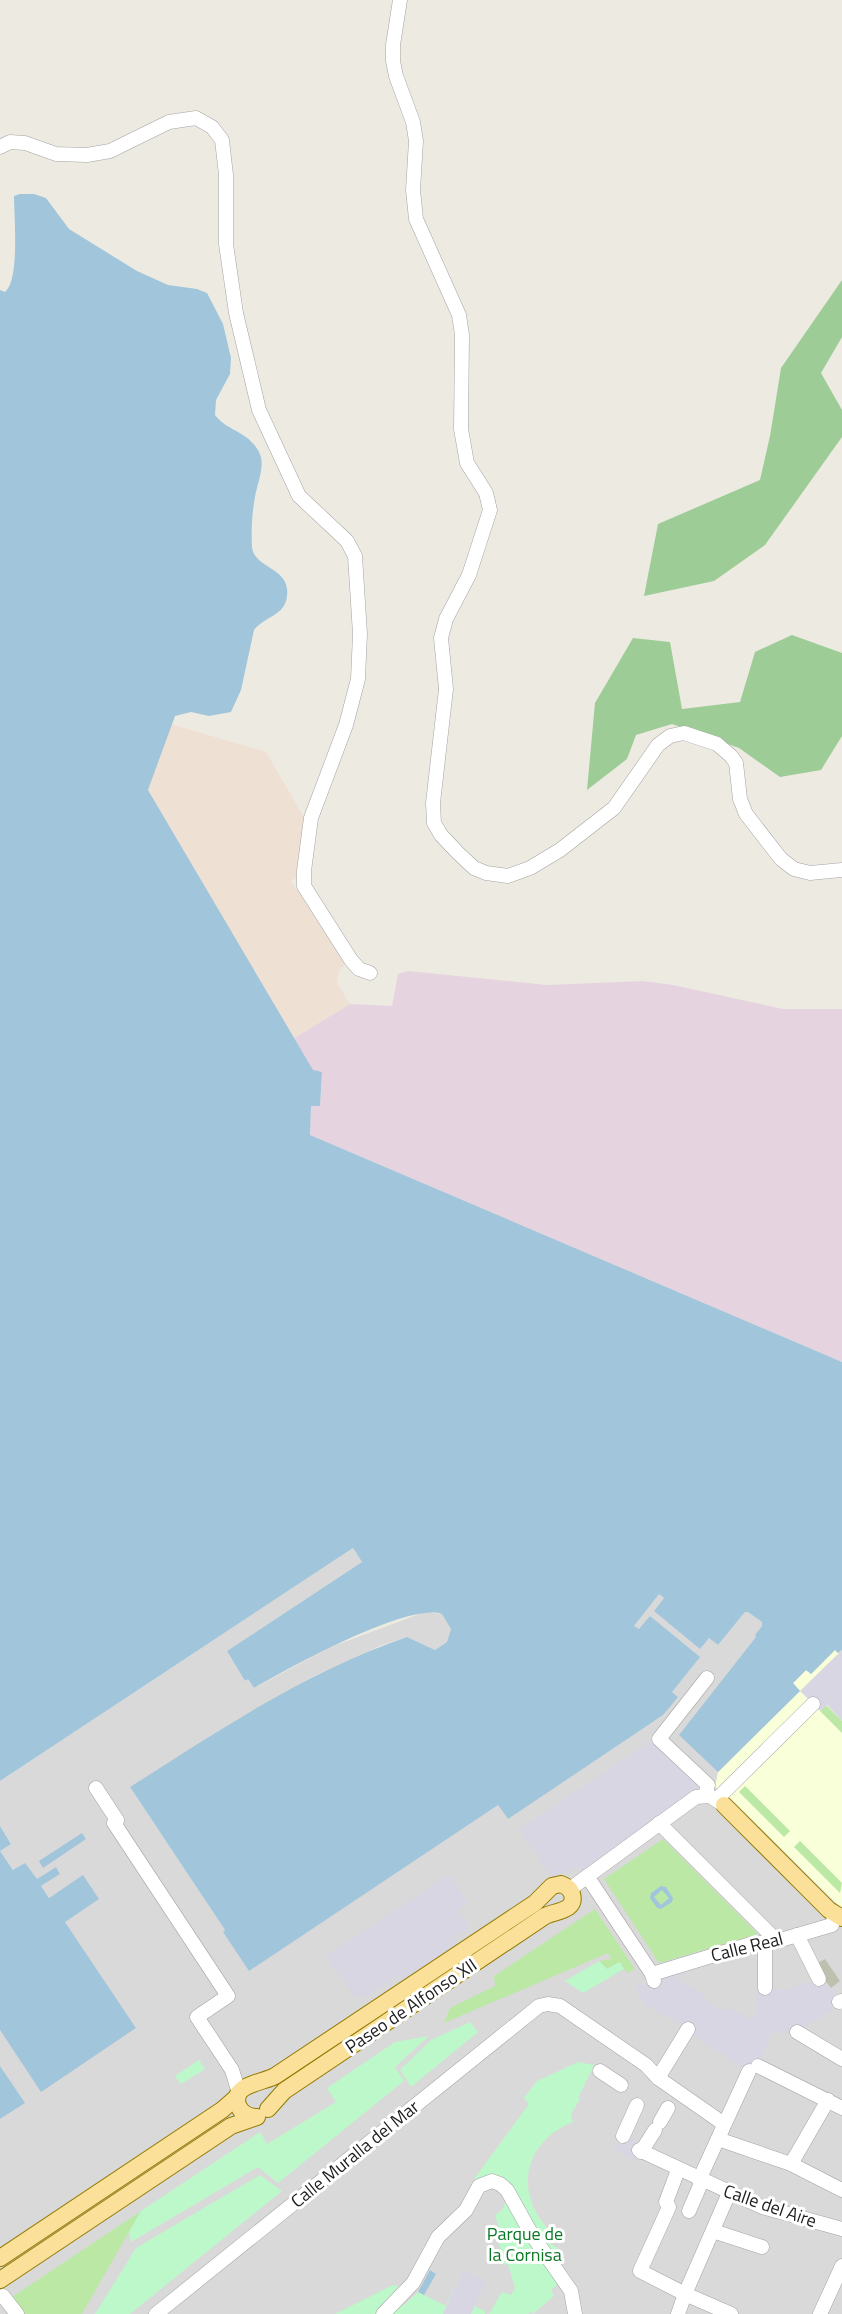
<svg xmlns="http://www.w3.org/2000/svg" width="842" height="2314" viewBox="0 0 842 2314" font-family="'Titillium Web',sans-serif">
	<rect width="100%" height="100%" fill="#edebe1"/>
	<polygon fill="#dad9d9" points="353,1548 362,1562 227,1651 245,1681 248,1679 254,1688 331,1647 425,1612 442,1614 448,1621 451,1629 447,1642 435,1650 407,1637 382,1645 310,1678 130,1787 225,1930 223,1932 498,1805 508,1819 678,1697 672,1693 650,1616 639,1630 634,1626 659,1593 664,1598 654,1611 709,1638 718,1645 745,1612 748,1612 762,1622 762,1626 755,1635 838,1653 842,1650 842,2314 0,2314 0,2119 24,2103 0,2066 0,2030 41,2091 136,2028 65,1922 83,1876 49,1898 41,1886 60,1874 56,1867 37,1880 14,1871 0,1851 11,1843 0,1826 0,1781"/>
	<polygon fill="#e6d3e0" points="408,971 547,985 643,981 673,985 783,1009 842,1009 842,1362 310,1135 311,1106 320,1106 322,1072 313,1071 294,1038 350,1004 392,1006 398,974"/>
	<polygon fill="#f8ffd9" points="835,1650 838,1653 842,1650 842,1909 731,1799 715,1787 718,1772 800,1691 793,1683 806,1670 811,1674"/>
	<polygon fill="#efe0d4" points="171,724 266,752 305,819 299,876 291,881 346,962 339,972 337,983 350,1004 294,1038 148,790"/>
	<polygon fill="#bec1ad" points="825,1959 840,1981 831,1988 813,1966"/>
	<g fill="#bce8a6">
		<polygon points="826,1705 842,1721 842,1733 820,1711"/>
		<polygon points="745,1786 790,1831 784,1837 739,1792"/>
		<polygon points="663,1839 758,1934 659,1963 604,1879"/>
		<polygon points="800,1841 842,1883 840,1893 794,1847"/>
		<polygon points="595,1909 635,1969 627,1973 620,1962 607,1969 599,1961 611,1959 608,1953 444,2023 450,2008 495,1986 494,1976"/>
		<polygon points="141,2211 82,2314 25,2314 12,2297"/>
	</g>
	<g fill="#9dcc96">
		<polygon points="842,280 842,337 821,373 842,410 842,437 765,545 714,581 644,596 658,524 760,480 770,436 781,368"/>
		<polygon points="792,635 842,653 842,736 821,770 780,777 739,748 672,724 636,735 627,759 587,790 595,703 633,638 670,642 682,709 740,702 755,652"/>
	</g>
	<g fill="#bdf8cb">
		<polygon points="599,1961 607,1969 620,1962 624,1969 583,1993 565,1981"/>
		<polygon points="470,2022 478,2032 411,2087 400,2070 431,2040"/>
		<polygon points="429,2036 395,2067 404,2081 278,2183 258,2167 131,2242 129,2232 141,2211 260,2132 267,2144 336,2102 327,2088 395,2042"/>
		<polygon points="199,2060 205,2069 181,2084 175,2076"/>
		<path d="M578,2062l16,3 -16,33 2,1 -9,15 2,8c-54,22 -59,77 -18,114l-5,7 13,9 -5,10 2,20 -9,8 3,6 -21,18 -2,-3 -3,3h-39l13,-22 9,3 4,-7 -7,-24 -4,1 -7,-32 2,-5 -4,-13 8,-6 3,-9 -7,-13 -17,1 -8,-9 55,-75 -5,-6 13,-17z"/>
		<polygon points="260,2175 282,2191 130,2314 95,2314 136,2248"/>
		<polygon points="463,2270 487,2280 475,2306 485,2311 485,2314 335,2314 393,2285 399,2286 392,2294 404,2305 418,2292 446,2306"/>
	</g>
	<g fill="#d8d6e3">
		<polygon points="842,1650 842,1721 827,1705 820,1711 800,1691"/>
		<polygon points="659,1739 708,1785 587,1876 580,1867 551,1877 519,1829 649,1742"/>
		<polygon points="449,1875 468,1903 458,1910 470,1928 454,1938 457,1943 402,1980 399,1975 367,1996 355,1998 326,1956"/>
		<polygon points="684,1971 680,1974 680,1981 705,1994 702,1999 727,2012 730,2008 751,2019 757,2015 757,1986 783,1990 815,1981 821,1976 838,1997 840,2005 797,2032 794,2036 780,2031 771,2034 755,2073 744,2069 691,2033 683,2025 644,2005 635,1987"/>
		<polygon points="621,2135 642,2145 635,2159 631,2159 614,2149"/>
		<polygon points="463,2270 487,2280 475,2306 471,2314 443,2314"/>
	</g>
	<g fill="#a1c5db" fill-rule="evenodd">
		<path d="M20,194h14l12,4 23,31 68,42 31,14 29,4 10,4 16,31 8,34 -1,16 -14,26 -1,15c12,16 33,16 44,37 7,13 -2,32 -4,45 -3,15 -4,35 -3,50 2,22 39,20 35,49 -2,20 -22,20 -33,34l-13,60 -10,22 -22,4 -18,-4 -16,4 -27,74 165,280 9,2 -2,34h-9l-1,29 532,227v288l-4,3 -3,-3 -24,24 -5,-4 -13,13 7,8 -82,81 -39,-37 77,-98 -1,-2 7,-9v-4l-14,-10h-3l-27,33 -9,-7 -9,11 -46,-38 10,-13 -5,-4 -25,32 5,3 11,-13 50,41 -28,35 6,5 -15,18 -155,104 -10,-14 -249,166 -26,-39 2,-2 -95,-143c88,-56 177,-116 277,-150l28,13 12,-8 4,-13 -9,-15c-34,-12 -155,55 -188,74l-6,-9 -3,2 -18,-30 135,-89 -9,-14 -353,233v-1491l5,2c15,-12 9,-76 9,-96z"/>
		<polygon points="0,1826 11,1844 0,1851 13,1870 25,1863 37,1879 56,1867 60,1874 41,1886 49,1898 83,1875 99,1899 65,1922 136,2028 41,2092 0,2030"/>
		<polygon points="82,1833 86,1839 43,1868 39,1861"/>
		<path d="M661,1886l5,1 7,11 -1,4 -11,7 -4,-1 -7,-10 1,-5zM662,1890l7,8 -8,7 -7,-8z"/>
		<polygon points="0,2066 25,2103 0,2119"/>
		<polygon points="430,2270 436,2274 424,2295 418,2292"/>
	</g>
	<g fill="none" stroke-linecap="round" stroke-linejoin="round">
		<defs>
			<g id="minor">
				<polyline points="400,0 393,45 393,61 396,76 413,122 416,141 413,190 416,219 459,315 462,335 461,429 467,463 486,493 490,510 469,575 446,619 441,638 446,689 433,803 434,823 441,835 458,853 474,868 486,873 508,876 530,868 560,850 614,808 658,745 670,736 684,733 717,744 731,756 736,763 740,799 746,814 781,859 794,869 810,873 842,870"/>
				<polyline points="0,147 10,142 25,143 56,154 87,155 110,151 169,122 196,118 212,127 222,140 226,175 226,244 236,313 259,410 299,496 347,541 355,556 360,634 358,679 346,725 311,818 304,871 304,886 351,960 359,969 370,973"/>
				<polyline points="96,1788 117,1820 114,1823 228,1996 197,2017 232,2070 239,2093"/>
				<polyline points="705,1795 708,1785 659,1739 707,1678"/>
				<polyline points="717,1799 813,1704"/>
				<polyline points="659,1823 777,1941"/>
				<polyline points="587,1876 652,1974 654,1981"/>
				<polyline points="570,1889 696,1797 710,1796 724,1805"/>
				<polyline points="797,1935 819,1979"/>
				<polyline points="652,1974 751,1944 777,1941 832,1925 835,1914"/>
				<polyline points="765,1988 765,1942"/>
				<polyline points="839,2002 842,2001"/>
				<polyline points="797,2032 842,2059"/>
				<polyline points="758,2066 842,2108"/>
				<polyline points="600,2071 621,2085"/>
				<polyline points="658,2078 688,2029"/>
				<polyline points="660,2122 668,2108"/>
				<polyline points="623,2136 637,2105"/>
				<polyline points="718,2139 791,2164 842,2190"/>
				<polyline points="639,2150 762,2207 842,2229"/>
				<polyline points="641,2152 655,2130"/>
				<polyline points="791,2164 828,2100"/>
				<polyline points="699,2180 749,2071"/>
				<polyline points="666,2202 678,2170"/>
				<polyline points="669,2207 640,2271 685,2294 731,2314"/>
				<polyline points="689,2211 702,2181"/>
				<polyline points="713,2231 762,2247"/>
				<polyline points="3,2296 17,2314"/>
				<polyline points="156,2314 539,2006 548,2004 560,2006 646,2065 658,2078 724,2124"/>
				<polyline points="383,2314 413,2283 438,2237 466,2210 479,2186 492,2181 500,2184 507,2190 532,2235 571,2291 575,2314"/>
				<polyline points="678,2314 685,2294 729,2193"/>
				<polyline points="820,2314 842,2266"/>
			</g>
			<g id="major">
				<polyline points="724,1805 829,1910 842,1918"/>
				<path d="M255,2117c-7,-1 -13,-3 -16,-10 -11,-22 23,-24 36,-31l260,-173 17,-17 9,-2c5,2 9,4 11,10 5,17 -17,17 -27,22l-261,175 -16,18"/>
				<polyline points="0,2258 222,2110 238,2096"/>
				<polyline points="0,2280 231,2126 257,2117"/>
			</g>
		</defs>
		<use href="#minor" stroke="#a3a3a3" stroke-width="15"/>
		<use href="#major" stroke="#927a01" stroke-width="18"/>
		<use href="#minor" stroke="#fff" stroke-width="14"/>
		<use href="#major" stroke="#fbe099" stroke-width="16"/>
	</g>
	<g text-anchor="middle" stroke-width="6" stroke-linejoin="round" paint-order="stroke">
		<g font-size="18" fill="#1c1c1c" stroke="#fff">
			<text transform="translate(747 1947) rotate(-14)" y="6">Calle Real</text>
			<text transform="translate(411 2006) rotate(-34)" y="6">Paseo de Alfonso XII</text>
			<text transform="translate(355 2154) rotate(-39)" y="6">Calle Muralla del Mar</text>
			<text transform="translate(770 2206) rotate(19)" y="6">Calle del Aire</text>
		</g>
		<g font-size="18" fill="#0c7826" stroke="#fff">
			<text x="525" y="2240">Parque de<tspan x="525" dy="21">la Cornisa</tspan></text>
		</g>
	</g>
</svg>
